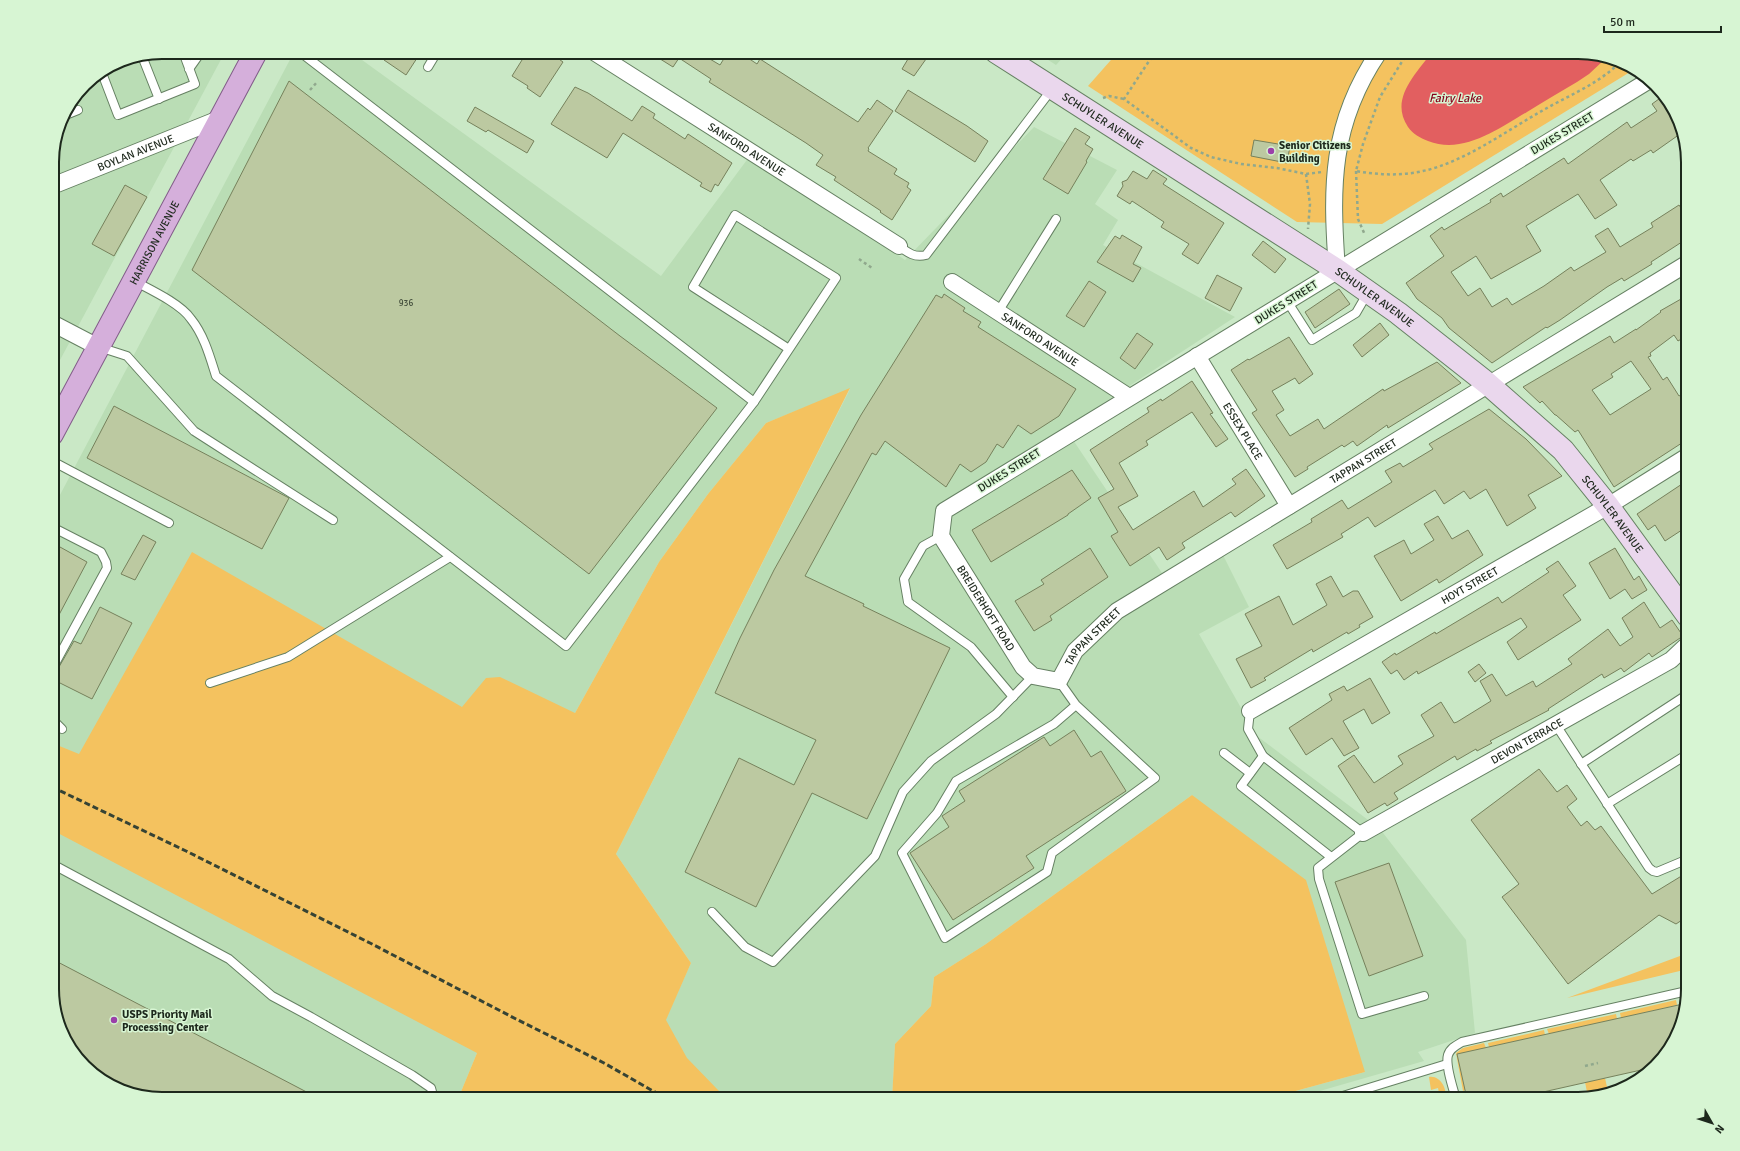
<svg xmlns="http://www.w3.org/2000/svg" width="1740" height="1151" viewBox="0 0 1740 1151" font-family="Signika,sans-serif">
	<rect width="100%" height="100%" fill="#cae8c6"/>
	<g fill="#baddb5">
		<polygon points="162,52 225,52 52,375 52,155 60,120 84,84 120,60"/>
		<polygon points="294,52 351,52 661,276 752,153 905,260 1034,127 1117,170 1095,204 1118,220 1103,245 1235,317 1065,428 1166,579 1220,549 1249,607 1199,634 1257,736 1380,829 1466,940 1475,1033 1418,1052 1424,1061 1292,1099 1266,1099 1365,1072 1192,795 986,944 934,977 931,1006 895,1044 892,1099 653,1099 654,1045 691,963 616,854 850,389 766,423 708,494 659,562 575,713 477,1053 458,1099 162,1099 101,1081 67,1044 52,996 52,510"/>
		<polygon points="1036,52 1068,52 1056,65"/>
	</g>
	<g fill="#f4c25f">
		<polygon points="1118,52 1578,52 1635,69 1382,224 1297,222 1088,86"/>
		<polygon points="850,388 616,854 691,963 666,1020 687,1058 719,1091 732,1099 458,1099 477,1053 52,830 52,743 79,754 192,552 462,707 486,678 500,677 575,713 659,562 708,494 766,423"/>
		<polygon points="1192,795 1306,880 1365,1072 1266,1099 892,1099 895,1044 931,1006 934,977 986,944"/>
		<polygon points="1688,953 1688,969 1567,998"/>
		<polygon points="1676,1000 1677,1005 1621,1018 1620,1013"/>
		<polygon points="1616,1014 1617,1019 1549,1034 1547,1029"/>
		<polygon points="1544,1030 1545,1035 1489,1047 1488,1043"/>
		<polygon points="1484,1043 1486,1048 1465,1090 1463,1091 1456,1053 1463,1048"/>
		<path d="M1429,1077c11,-2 19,12 16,22l-5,-1 -2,-10 -7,2z"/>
		<polygon points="1605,1078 1607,1087 1605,1091 1590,1094 1587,1092 1585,1082"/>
	</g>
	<path fill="#e25f60" d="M1432,52h146l26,8 -15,14 -12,8c-17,10 -34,20 -50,30 -29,17 -64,43 -99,29 -8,-3 -15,-7 -20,-14 -19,-28 8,-53 24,-75z"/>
	<g fill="#bcc9a1" stroke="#76815c" fill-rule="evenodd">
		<polygon points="388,52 421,52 406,75 384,60"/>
		<polygon points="527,52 559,52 556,57 563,62 540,97 527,88 528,86 512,76"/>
		<polygon points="649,52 698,52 720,65 728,52 739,52 757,64 760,59 858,122 868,108 870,110 877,100 893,111 868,148 869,149 868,151 897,169 894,174 909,183 907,187 911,190 892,220 880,212 881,211 834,180 836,177 816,165 823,155 806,143 709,82 711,79 679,58 673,67"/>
		<polygon points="899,52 931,52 914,76 902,69 908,59"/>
		<polygon points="289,81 620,336 717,408 589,574 192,270"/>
		<polygon points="575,87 588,93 632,121 642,106 655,114 653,118 685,139 688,134 732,163 718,186 715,184 711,192 700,186 702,183 623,133 607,158 551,124"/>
		<polygon points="908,90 967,126 988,141 975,162 895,111"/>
		<polygon points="1663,96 1673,107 1680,134 1653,153 1651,150 1633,161 1631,159 1600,180 1617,205 1595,219 1578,194 1526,226 1541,251 1491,279 1476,256 1451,272 1468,296 1480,288 1492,307 1507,298 1512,305 1544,286 1571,267 1574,271 1606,252 1595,236 1608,228 1620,247 1653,227 1651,223 1679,205 1688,218 1688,238 1651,262 1652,264 1624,281 1622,278 1607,287 1560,320 1547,328 1546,327 1492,363 1449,328 1442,318 1417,299 1406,283 1444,256 1430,236 1442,227 1444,230 1491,202 1490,200 1501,193 1503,197 1564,158 1568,164 1627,122 1631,128 1657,111 1652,104"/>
		<polygon points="475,107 534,141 527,153 488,130 486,132 467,121"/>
		<polygon points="1075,128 1090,137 1085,144 1093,149 1086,161 1087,162 1068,194 1043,179"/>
		<polygon points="1254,140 1290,146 1287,163 1251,156"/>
		<polygon points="1153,170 1167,179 1163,184 1224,223 1198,264 1182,254 1189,244 1161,227 1164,222 1132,201 1130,204 1117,196 1123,186 1122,182 1127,180 1133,171 1147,179"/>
		<polygon points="125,185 147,197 114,256 92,244"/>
		<polygon points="1122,235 1142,247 1133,264 1141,268 1133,282 1097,262 1115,236 1120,239"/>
		<polygon points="1263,241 1286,259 1275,273 1252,255"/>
		<polygon points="1217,275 1242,288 1230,311 1205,298"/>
		<polygon points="1089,281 1106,292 1084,327 1066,316"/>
		<polygon points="1339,289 1350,304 1315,328 1305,312"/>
		<polygon points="944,294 965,308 963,311 981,322 978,327 1076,389 1059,416 1031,434 1018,425 1003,448 997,444 986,462 971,472 960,464 946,487 885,441 876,455 872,453 805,576 864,604 863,606 950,648 867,819 812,793 756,907 685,872 739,758 794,785 816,740 715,693 740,638 774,570 861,415 936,295 942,298"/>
		<path d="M1688,295v40l-10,6 -4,-6 -24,18 1,3 -3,1 15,23 4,-3 12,19 9,-5v48l-74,48 -36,-57 -3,2 -19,-17h-1l-13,-14 -2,2 -17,-16 87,-51 4,7 22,-14v1l25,-18 -1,-1zM1631,361l20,28 -41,26 -18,-25 21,-13 -2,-3z"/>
		<polygon points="1380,323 1389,335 1362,357 1353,345"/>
		<polygon points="1137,333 1153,344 1135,369 1120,358"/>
		<polygon points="1289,337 1313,374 1299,384 1295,378 1272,391 1284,410 1276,415 1290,436 1318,419 1324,429 1383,389 1384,391 1437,362 1461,383 1388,428 1387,425 1357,446 1353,441 1344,447 1342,445 1307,467 1308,469 1295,477 1252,413 1257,410 1231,370 1248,359 1249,360"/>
		<polygon points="1192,381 1213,413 1210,414 1228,439 1216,447 1192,412 1146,441 1148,445 1119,463 1138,496 1118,507 1133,530 1194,491 1203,507 1236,484 1232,479 1246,469 1265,496 1235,517 1231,512 1182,543 1185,548 1167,560 1159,547 1130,566 1111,536 1118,532 1098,498 1114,489 1090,450 1149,412 1147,408 1161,399 1162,401"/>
		<polygon points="114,406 289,498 262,549 87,458"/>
		<polygon points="1489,409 1526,439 1562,476 1528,495 1536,508 1507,526 1486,489 1470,499 1464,491 1444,504 1435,490 1375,527 1368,517 1341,534 1343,537 1287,569 1273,545 1312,522 1311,519 1342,500 1348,509 1392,482 1385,471 1400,463 1403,467 1433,449 1429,444"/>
		<polygon points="1072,470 1091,498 1068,514 1068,515 991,562 972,530"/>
		<polygon points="1688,480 1688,499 1681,503 1688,514 1688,526 1665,541 1655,525 1648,530 1637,514"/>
		<polygon points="1438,516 1452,539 1468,530 1483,555 1439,583 1437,579 1401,601 1374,556 1404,540 1411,554 1434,540 1424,524"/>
		<polygon points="143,535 156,542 135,580 121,574"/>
		<polygon points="60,547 87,562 52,628 52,563"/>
		<polygon points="1090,548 1108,577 1050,616 1052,620 1034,631 1015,601 1044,584 1041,580"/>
		<polygon points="1615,548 1634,580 1639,576 1647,590 1632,599 1625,589 1610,599 1589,563"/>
		<polygon points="1558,561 1576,586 1563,595 1581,620 1518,660 1507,642 1527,627 1521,618 1418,674 1417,671 1404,680 1397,670 1391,674 1382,662 1395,653 1396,655 1435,632 1436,634 1498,597 1502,603 1549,572 1546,569"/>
		<polygon points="1331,576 1343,597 1353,591 1358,591 1373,617 1359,625 1360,627 1348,634 1347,632 1313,652 1312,649 1264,678 1266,680 1251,688 1236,659 1262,646 1245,614 1279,596 1293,625 1327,605 1316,584"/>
		<polygon points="1644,602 1660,628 1672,620 1683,636 1652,657 1649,653 1624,672 1621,668 1604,678 1602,674 1548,709 1549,710 1490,741 1492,743 1477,751 1476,749 1457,760 1455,756 1394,793 1398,799 1387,806 1385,803 1368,813 1338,766 1354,755 1374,783 1403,764 1398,756 1434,736 1421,715 1441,702 1454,723 1457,722 1491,701 1480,681 1492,674 1506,696 1533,681 1536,687 1572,664 1568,659 1608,629 1620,646 1633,637 1622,618"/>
		<polygon points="100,607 132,623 92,699 52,679 74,641 81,644"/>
		<polygon points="1479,664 1486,673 1475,682 1468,672"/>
		<polygon points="1370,678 1390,713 1372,724 1364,709 1343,721 1359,748 1344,756 1332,738 1306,755 1289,728 1332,700 1329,694 1344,686 1347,691"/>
		<polygon points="1074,730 1091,757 1101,751 1126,791 1026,856 1034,868 953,920 910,853 949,827 942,816 965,801 959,791 1044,737 1050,746"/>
		<polygon points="1539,769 1557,792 1567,785 1577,799 1567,807 1581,826 1587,821 1595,830 1601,826 1652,894 1688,872 1688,923 1682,920 1676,924 1659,915 1568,984 1502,897 1519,884 1471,820"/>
		<polygon points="1389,863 1423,956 1369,976 1335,882"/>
		<polygon points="52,959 320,1099 162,1099 101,1081 67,1044 52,996"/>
		<polygon points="1683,1004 1670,1050 1650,1068 1512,1099 1467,1099 1457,1054"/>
	</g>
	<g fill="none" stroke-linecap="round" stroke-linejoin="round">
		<defs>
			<g id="service">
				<polyline points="300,52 754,402 836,278 735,215 693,287 789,349"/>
				<polyline points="142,56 159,99"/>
				<polyline points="428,67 437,52"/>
				<polyline points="189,69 201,52"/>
				<polyline points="102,73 118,115 195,84 183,52"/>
				<polyline points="63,116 78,110"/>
				<path d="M899,246c9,7 16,12 27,9l126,-166"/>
				<path d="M134,281c17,9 47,23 57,38 13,16 19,38 25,57l350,270 188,-244"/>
				<polyline points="1287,301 1312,340 1356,313 1367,294"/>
				<polyline points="998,312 1056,219"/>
				<polyline points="99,347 127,356 194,431 333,520"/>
				<polyline points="52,461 169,523"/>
				<polyline points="52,527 101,552 106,562 107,568 52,669"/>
				<polyline points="941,536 923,546 904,579 908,602 971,647 1013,697"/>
				<polyline points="1059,681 1076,705 1155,778 1052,853 1047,872 945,938 902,853 937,813 956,781 1054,724 1076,705"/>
				<polyline points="210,683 288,657 450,557"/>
				<polyline points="1250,711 1248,729 1263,756"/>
				<polyline points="52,719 62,729"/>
				<polyline points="1556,725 1649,868 1653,871 1657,872 1688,859"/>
				<polyline points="1224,753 1250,773"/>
				<polyline points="1581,764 1688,694"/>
				<polyline points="1607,804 1688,754"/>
				<polyline points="1331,857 1241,786 1263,756 1363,833 1318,868 1319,879 1362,1014 1424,996"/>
				<polyline points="52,864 229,959 272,996 311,1017 412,1075 431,1088 434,1099"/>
				<polyline points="712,912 745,947 773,962 875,856 903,792 931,761 996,714 1033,676"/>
				<polyline points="1333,1099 1447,1064"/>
				<path d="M1456,1099c-3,-11 -11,-34 -8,-44 2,-7 9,-10 14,-13l225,-51"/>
			</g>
			<g id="minor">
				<path id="s1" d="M594,52l305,194"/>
				<path id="s2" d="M1648,81l-704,430 -3,25 82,131 10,9 26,5 16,-30 42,-40 571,-348"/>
				<path id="s3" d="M52,186l167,-67"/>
				<path d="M1337,270c-6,-83 -7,-146 42,-218"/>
				<path id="s4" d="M952,282l177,115"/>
				<polyline points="52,323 98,347"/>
				<path id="s5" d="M1197,356l92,150"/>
				<path id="s6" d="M1250,711l358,-205 80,-50"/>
				<path id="s7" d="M1363,833l308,-173 17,-16"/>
			</g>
			<g id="secondary">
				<path id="s8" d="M996,52l341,218 61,43 90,71 75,66 45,56 80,110"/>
			</g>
			<g id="primary">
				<path id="s9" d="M52,434l204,-382"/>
			</g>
		</defs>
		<use href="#service" stroke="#668163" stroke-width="10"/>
		<use href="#minor" stroke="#668163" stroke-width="18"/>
		<use href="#secondary" stroke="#668163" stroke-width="24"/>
		<use href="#primary" stroke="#825d89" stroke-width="24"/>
		<g stroke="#90a88d" stroke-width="2.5" stroke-dasharray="3 3" stroke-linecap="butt">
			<polyline points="1155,52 1124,99 1191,148 1211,157 1241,164 1277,168 1306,174 1322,172"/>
			<path d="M1408,52l-28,45 -17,47 -7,27c22,4 45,5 67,0 41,-9 80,-38 117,-59 25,-15 57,-27 78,-48"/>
			<polyline points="310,90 318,81"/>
			<polyline points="1103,98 1109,96 1124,99"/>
			<polyline points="1356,171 1358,219 1365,235"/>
			<polyline points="1306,174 1310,204 1308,229"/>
			<polyline points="859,259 872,268"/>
			<polyline points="1585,1066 1598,1063"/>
			<polyline points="1529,1095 1530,1099"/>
		</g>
		<use href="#service" stroke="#fff" stroke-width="8"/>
		<use href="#minor" stroke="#fff" stroke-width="16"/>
		<use href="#secondary" stroke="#ead7ed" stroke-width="22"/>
		<use href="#primary" stroke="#d5afdb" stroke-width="22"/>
		<polyline stroke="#364334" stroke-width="3" stroke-dasharray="6 3" stroke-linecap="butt" points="52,787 186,851 370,943 516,1019 604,1063 667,1099"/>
	</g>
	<g fill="#9b3fa9" stroke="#d7f5d3" stroke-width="1.5">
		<circle cx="1271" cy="151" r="4"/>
		<circle cx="114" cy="1020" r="4"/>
	</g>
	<g text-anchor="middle" stroke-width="3" stroke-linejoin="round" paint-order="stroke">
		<g font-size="9" fill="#45503d">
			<text x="406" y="306">936</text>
		</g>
		<g font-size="11" fill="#1d281c" stroke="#d7f5d3">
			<text dy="4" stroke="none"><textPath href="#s8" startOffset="127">SCHUYLER AVENUE</textPath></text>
			<text transform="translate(1562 133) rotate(-31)" y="4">DUKES STREET</text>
			<text dy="4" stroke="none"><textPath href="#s1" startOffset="181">SANFORD AVENUE</textPath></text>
			<text dy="4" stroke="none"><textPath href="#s3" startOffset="90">BOYLAN AVENUE</textPath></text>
			<text dy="4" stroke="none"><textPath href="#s9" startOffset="217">HARRISON AVENUE</textPath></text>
			<text dy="4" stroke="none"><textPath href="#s8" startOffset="451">SCHUYLER AVENUE</textPath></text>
			<text transform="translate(1286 302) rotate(-32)" y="4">DUKES STREET</text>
			<text dy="4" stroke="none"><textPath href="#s4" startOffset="105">SANFORD AVENUE</textPath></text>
			<text dy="4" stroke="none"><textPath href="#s5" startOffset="88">ESSEX PLACE</textPath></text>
			<text dy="4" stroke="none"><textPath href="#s2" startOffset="1425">TAPPAN STREET</textPath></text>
			<text transform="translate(1009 470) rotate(-32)" y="4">DUKES STREET</text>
			<text dy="4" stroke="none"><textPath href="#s8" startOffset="775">SCHUYLER AVENUE</textPath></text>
			<text dy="4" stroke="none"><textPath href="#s6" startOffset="253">HOYT STREET</textPath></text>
			<text dy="4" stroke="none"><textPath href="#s2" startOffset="935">BREIDERHOFT ROAD</textPath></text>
			<text dy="4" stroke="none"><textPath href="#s2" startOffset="1101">TAPPAN STREET</textPath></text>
			<text dy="4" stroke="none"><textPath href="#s7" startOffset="188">DEVON TERRACE</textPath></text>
		</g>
		<g font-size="11" font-weight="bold" fill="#1d281c" stroke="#d7f5d3" text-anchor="start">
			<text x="1279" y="149">Senior Citizens<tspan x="1279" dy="13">Building</tspan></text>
			<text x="122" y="1018">USPS Priority Mail<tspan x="122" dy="13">Processing Center</tspan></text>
		</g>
		<g font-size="12" font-style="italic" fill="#84011a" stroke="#d7f5d3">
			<text x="1455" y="102">Fairy Lake</text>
		</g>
	</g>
	<path d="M0 0H1740V1151H0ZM162 59H1578A103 103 0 0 1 1681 162V989A103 103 0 0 1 1578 1092H162A103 103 0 0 1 59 989V162A103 103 0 0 1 162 59Z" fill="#d7f5d3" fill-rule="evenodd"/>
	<path fill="none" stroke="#1d281c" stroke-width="2" d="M162 59H1578A103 103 0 0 1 1681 162V989A103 103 0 0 1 1578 1092H162A103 103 0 0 1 59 989V162A103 103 0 0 1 162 59Z"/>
	<g transform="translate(1712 1123) rotate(129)" stroke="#d7f5d3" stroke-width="3" paint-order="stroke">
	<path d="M0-3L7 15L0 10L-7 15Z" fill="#1d281c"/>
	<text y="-6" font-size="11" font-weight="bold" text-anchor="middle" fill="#1d281c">N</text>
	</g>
	<path d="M1604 26v6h117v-6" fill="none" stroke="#1d281c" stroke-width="2"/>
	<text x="1610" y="26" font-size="12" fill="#1d281c" stroke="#d7f5d3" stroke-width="3" paint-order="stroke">50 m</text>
</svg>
